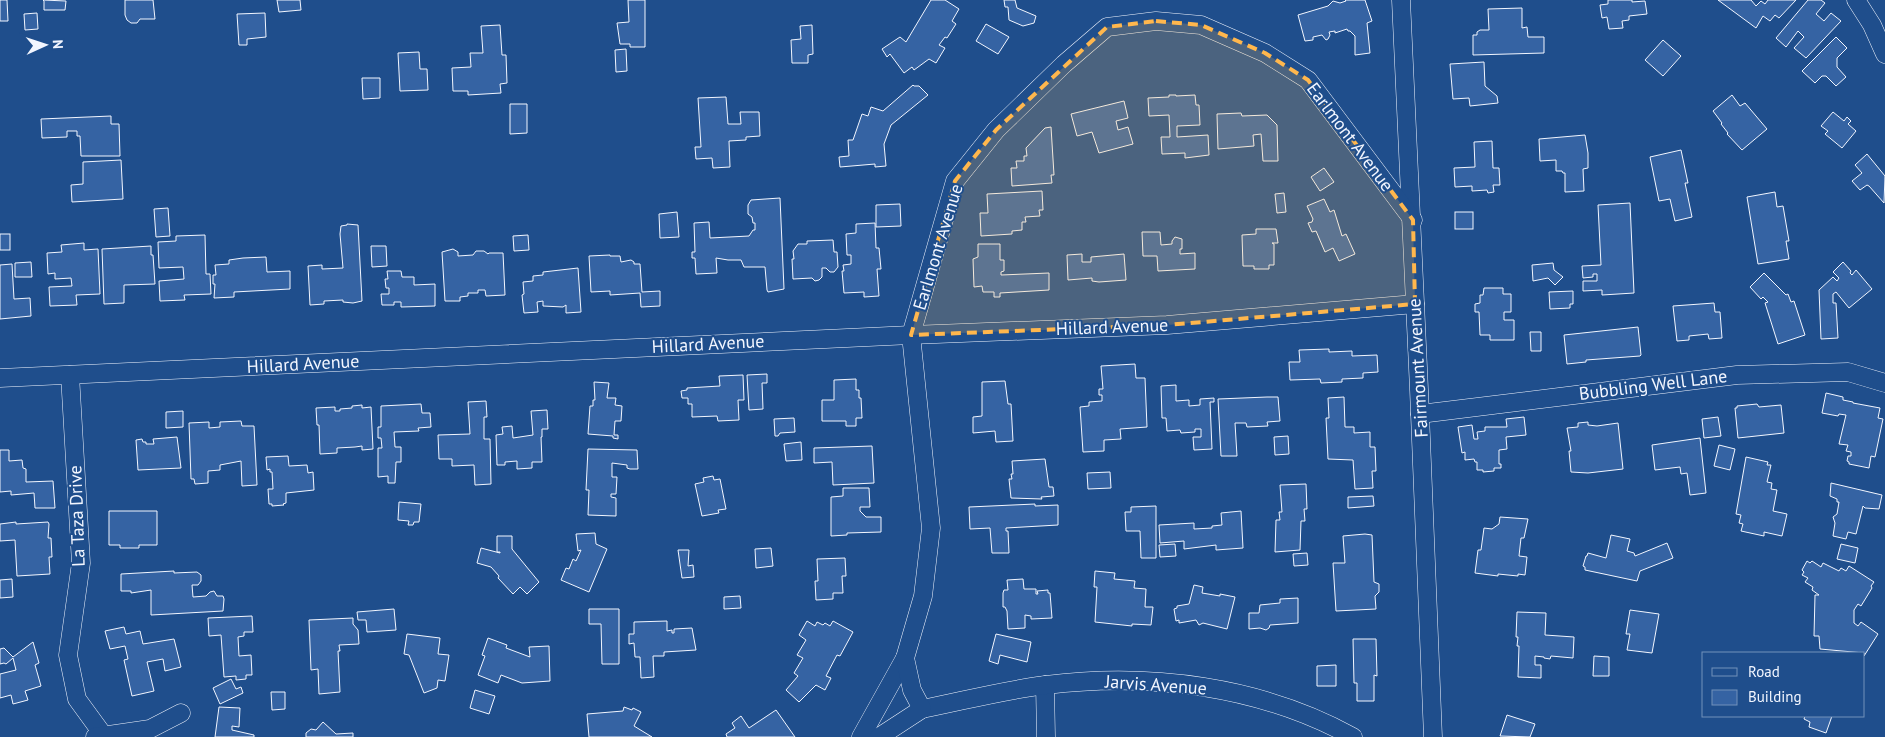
<svg xmlns="http://www.w3.org/2000/svg" width="1885" height="737" viewBox="0 0 1885 737" font-family="'PT Sans',sans-serif">
	<rect width="100%" height="100%" fill="#1f4e8c"/>
	<g fill="#3563a3" stroke="#f2f6ff">
		<polygon points="0,0 7,0 8,21 0,21"/>
		<polygon points="43,0 66,1 65,10 44,10 44,1"/>
		<polygon points="125,0 153,0 155,19 140,19 137,23 131,23 127,20 125,15"/>
		<polygon points="277,0 300,0 301,10 279,12"/>
		<polygon points="628,0 645,0 645,47 630,47 630,44 620,44 617,23 629,22"/>
		<polygon points="931,0 945,0 959,9 952,21 956,24 947,38 945,37 939,45 945,48 936,63 929,59 914,70 912,67 904,73 890,54 887,57 882,49 900,37 906,42"/>
		<polygon points="1004,0 1015,0 1017,8 1036,16 1034,23 1023,26 1009,20 1008,7 1005,7"/>
		<polygon points="1345,0 1365,0 1372,21 1367,23 1370,53 1355,55 1355,36 1350,31 1348,31 1347,29 1335,33 1335,31 1329,32 1330,35 1328,39 1326,40 1322,35 1313,37 1313,40 1305,41 1298,15 1328,6 1333,1 1340,3 1346,1"/>
		<polygon points="1608,0 1632,0 1632,2 1645,1 1647,14 1629,16 1629,20 1622,21 1623,28 1609,29 1607,17 1602,18 1600,5 1608,4"/>
		<polygon points="1718,0 1751,0 1756,6 1761,1 1765,4 1768,0 1796,0 1779,18 1775,15 1770,21 1763,16 1756,28"/>
		<polygon points="1808,0 1821,0 1825,3 1816,14 1824,21 1831,13 1841,21 1806,58 1794,48 1804,37 1798,31 1786,47 1776,38"/>
		<polygon points="1522,8 1522,28 1527,27 1528,37 1544,37 1544,53 1473,55 1473,35 1477,35 1477,32 1480,30 1489,30 1488,9"/>
		<polygon points="37,13 38,29 25,30 24,14"/>
		<polygon points="265,13 266,37 247,39 247,45 239,45 237,14"/>
		<polygon points="986,24 1009,37 998,54 976,41"/>
		<polygon points="500,25 502,55 506,55 507,83 500,84 501,93 468,95 468,91 453,91 452,68 471,67 470,53 483,53 481,26"/>
		<polygon points="812,25 813,54 808,55 808,63 792,63 791,40 801,39 800,26"/>
		<polygon points="1836,37 1847,48 1837,58 1837,67 1846,77 1836,86 1826,76 1822,76 1815,83 1802,71"/>
		<polygon points="1663,40 1681,56 1663,76 1645,60"/>
		<polygon points="626,49 627,71 616,72 615,50"/>
		<polygon points="419,52 420,69 427,69 428,90 400,91 398,53"/>
		<polygon points="1484,62 1485,86 1497,96 1498,103 1470,106 1469,98 1453,99 1450,64"/>
		<polygon points="362,78 380,78 380,98 363,99"/>
		<polygon points="913,85 914,86 919,86 928,95 891,125 884,144 886,166 875,167 875,164 840,167 839,157 849,156 848,140 853,140 862,114 868,116 871,107 883,111"/>
		<polygon points="1169,95 1176,95 1176,96 1195,95 1196,105 1199,105 1200,125 1177,126 1177,137 1208,135 1209,155 1185,158 1185,153 1162,154 1161,137 1170,137 1169,115 1149,116 1148,98 1169,97"/>
		<polygon points="1732,95 1740,106 1745,103 1767,129 1742,150 1727,134 1728,133 1721,124 1722,123 1713,111"/>
		<polygon points="726,97 728,124 741,124 740,112 759,112 760,136 746,137 746,140 729,141 730,167 713,168 712,158 696,159 695,147 701,147 698,98"/>
		<polygon points="1124,101 1128,118 1116,121 1118,130 1128,127 1133,144 1099,153 1092,132 1077,136 1071,114"/>
		<polygon points="510,104 527,104 527,133 510,134"/>
		<polygon points="1833,112 1844,121 1847,117 1851,121 1848,124 1856,131 1842,148 1825,134 1828,131 1821,126"/>
		<polygon points="1241,113 1242,116 1267,115 1277,125 1278,161 1263,161 1261,134 1253,135 1254,146 1218,149 1217,114"/>
		<polygon points="111,116 111,124 119,124 120,156 81,156 80,136 77,136 77,131 67,131 67,137 42,138 41,119"/>
		<polygon points="1051,127 1054,175 1051,175 1052,183 1012,186 1011,168 1017,168 1016,161 1024,161 1024,156 1027,156 1026,148 1045,128"/>
		<polygon points="1585,135 1588,153 1588,168 1583,169 1584,191 1565,192 1565,173 1563,173 1562,171 1556,171 1556,160 1540,161 1539,139"/>
		<polygon points="1492,141 1493,168 1499,168 1500,185 1493,185 1494,192 1488,193 1487,190 1472,191 1472,186 1455,187 1454,168 1475,167 1474,142"/>
		<polygon points="1681,150 1688,183 1685,183 1692,217 1675,221 1670,199 1659,201 1650,157"/>
		<polygon points="1867,154 1885,176 1884,203 1869,186 1867,185 1860,190 1852,181 1862,173 1855,165"/>
		<polygon points="121,160 123,199 72,202 71,185 83,184 83,162"/>
		<polygon points="1324,168 1334,182 1320,191 1311,177"/>
		<polygon points="1042,191 1043,210 1039,210 1040,216 1025,217 1026,222 1022,222 1022,230 1012,231 1012,234 981,236 980,213 988,213 987,194"/>
		<polygon points="1775,192 1777,207 1783,206 1789,241 1786,241 1789,259 1758,264 1747,197"/>
		<polygon points="1284,193 1286,212 1277,213 1275,194"/>
		<polygon points="780,198 784,289 768,292 767,290 765,267 744,267 741,260 728,260 716,258 717,273 696,274 695,258 692,258 692,252 695,252 694,223 709,222 710,238 749,236 753,230 755,230 755,223 753,223 752,217 748,214 748,205 751,200"/>
		<polygon points="1324,199 1330,212 1334,210 1342,236 1346,234 1355,254 1339,261 1333,248 1325,252 1316,231 1312,232 1308,223 1312,222 1313,219 1307,206"/>
		<polygon points="1630,203 1634,293 1602,295 1602,290 1583,291 1583,281 1597,281 1597,274 1593,274 1593,277 1583,278 1582,266 1601,265 1598,205"/>
		<polygon points="900,204 901,226 876,227 876,205"/>
		<polygon points="168,208 170,236 156,237 154,209"/>
		<polygon points="677,212 679,237 660,238 659,214"/>
		<rect x="1455" y="212" width="18" height="17"/>
		<polygon points="875,223 876,248 879,248 881,269 877,269 879,296 864,297 864,292 844,293 842,271 844,271 843,265 851,264 851,255 847,255 846,234 856,233 856,224"/>
		<polygon points="347,224 358,225 362,301 353,303 343,302 343,300 324,301 324,304 310,305 308,266 322,265 322,269 343,268 340,234 341,226 347,225"/>
		<polygon points="1256,229 1276,229 1278,243 1272,243 1274,244 1274,265 1269,265 1269,269 1254,269 1254,266 1243,266 1242,235 1256,234"/>
		<polygon points="1142,232 1160,232 1161,245 1172,244 1172,241 1175,237 1182,239 1182,249 1180,249 1180,254 1195,253 1195,269 1158,271 1157,256 1143,256"/>
		<rect x="0" y="234" width="10" height="16"/>
		<polygon points="205,235 206,274 210,274 211,294 184,295 185,300 160,301 159,281 184,279 183,267 159,268 158,242 176,241 176,236"/>
		<polygon points="528,235 529,250 514,251 513,236"/>
		<polygon points="833,240 834,252 837,252 838,267 834,272 830,272 826,268 822,268 822,277 819,280 815,281 812,278 793,279 792,259 794,259 793,251 798,244 807,244 807,241"/>
		<polygon points="84,243 84,250 98,249 100,294 76,295 77,305 50,306 49,287 72,286 71,278 55,279 55,273 48,274 47,253 62,252 61,245"/>
		<polygon points="978,244 1000,244 1000,260 1004,260 1004,271 1001,272 1001,275 1049,273 1049,290 1000,293 1000,297 994,297 994,292 983,292 982,286 974,287 973,259 978,257"/>
		<polygon points="151,246 151,255 153,255 155,284 124,285 124,303 104,304 102,249"/>
		<polygon points="371,246 386,246 387,266 372,267"/>
		<polygon points="453,249 458,252 458,256 473,255 476,251 484,251 488,254 489,253 503,253 505,295 486,296 485,290 478,290 478,293 468,293 468,296 460,297 460,301 445,301 442,252"/>
		<polygon points="1082,254 1082,262 1091,262 1091,257 1124,254 1126,280 1099,282 1092,281 1092,278 1068,280 1067,255"/>
		<polygon points="610,255 610,256 620,256 621,262 631,260 634,262 634,264 640,264 642,292 660,291 660,306 641,307 640,293 610,295 610,291 591,292 589,256"/>
		<polygon points="266,257 267,272 290,271 290,289 234,292 234,297 214,298 215,284 213,284 213,275 216,275 215,265 229,264 229,260 243,258"/>
		<polygon points="31,262 32,277 15,277 15,263"/>
		<polygon points="1843,262 1851,271 1850,273 1852,275 1856,270 1872,289 1849,308 1836,292 1833,294 1833,303 1836,303 1838,338 1821,339 1819,290 1833,277 1837,281 1839,278 1833,272"/>
		<polygon points="1553,263 1554,270 1563,277 1555,285 1548,278 1533,281 1532,265"/>
		<polygon points="12,264 14,299 30,298 31,316 0,319 0,265"/>
		<polygon points="578,268 581,312 566,313 566,305 563,307 543,306 543,301 537,302 538,312 524,313 522,295 524,294 523,282 533,281 533,276 543,275 543,272"/>
		<polygon points="387,271 401,271 402,277 414,277 414,285 435,284 435,306 401,307 401,302 394,302 394,305 382,305 381,294 389,294 389,288 386,288 385,279 388,279"/>
		<polygon points="1764,273 1786,295 1788,294 1791,302 1794,301 1805,335 1778,344 1765,303 1768,302 1763,297 1761,299 1750,287"/>
		<polygon points="1484,288 1503,288 1503,294 1511,294 1511,312 1504,312 1504,320 1514,320 1514,340 1490,340 1490,335 1480,335 1479,312 1475,312 1475,304 1480,303 1480,295 1483,295"/>
		<polygon points="1573,291 1573,304 1570,304 1570,308 1550,309 1549,292"/>
		<polygon points="1714,303 1715,312 1720,312 1722,338 1709,339 1708,334 1689,336 1689,340 1677,341 1673,306"/>
		<polygon points="1638,327 1641,355 1640,356 1586,360 1586,362 1567,364 1564,335"/>
		<polygon points="1530,332 1541,332 1541,351 1531,351"/>
		<polygon points="1329,349 1329,352 1352,351 1352,356 1377,355 1378,372 1363,373 1363,378 1342,379 1342,382 1321,383 1320,379 1290,380 1289,362 1300,362 1299,350"/>
		<polygon points="1135,364 1136,378 1145,378 1147,427 1120,429 1121,439 1104,440 1104,451 1083,452 1080,407 1089,406 1089,402 1102,401 1102,395 1099,395 1099,389 1103,389 1101,366"/>
		<polygon points="767,374 767,383 762,383 763,409 749,410 747,375"/>
		<polygon points="743,375 744,400 738,400 739,420 718,421 717,416 692,417 692,404 688,404 688,398 682,398 681,391 687,390 687,388 720,386 719,376"/>
		<polygon points="856,379 856,390 859,390 859,398 861,398 862,418 856,418 856,426 846,426 846,421 822,421 822,400 834,400 834,380"/>
		<polygon points="1005,381 1008,404 1011,404 1013,441 996,442 995,431 973,433 973,417 982,416 982,382"/>
		<polygon points="594,382 609,383 607,398 616,398 615,405 622,406 621,421 615,421 614,435 618,435 618,439 613,438 613,436 588,434 590,406 593,406 593,400 595,400"/>
		<polygon points="1176,385 1176,401 1189,400 1189,406 1200,405 1200,399 1214,398 1214,402 1210,402 1212,449 1194,450 1193,437 1201,437 1201,429 1195,429 1195,432 1181,433 1180,430 1167,431 1166,418 1162,418 1161,386"/>
		<polygon points="1826,393 1843,397 1843,400 1853,402 1853,403 1880,408 1878,418 1883,419 1875,457 1871,456 1869,468 1849,464 1849,462 1847,461 1848,456 1851,456 1851,452 1846,451 1848,445 1839,444 1846,415 1839,414 1838,416 1822,413"/>
		<polygon points="1267,397 1278,397 1280,421 1267,422 1268,426 1247,427 1246,423 1235,423 1237,456 1221,456 1218,399"/>
		<polygon points="1344,397 1345,427 1354,427 1354,433 1370,432 1370,447 1375,447 1376,471 1372,471 1373,488 1355,489 1353,460 1328,459 1326,418 1329,418 1328,398"/>
		<polygon points="486,401 487,417 484,417 484,439 490,439 491,484 475,485 474,465 452,466 452,459 439,459 438,435 470,434 468,402"/>
		<polygon points="421,404 422,413 430,413 431,427 418,428 419,431 394,432 395,447 401,447 401,462 396,462 395,483 388,483 388,476 378,477 378,448 382,448 381,438 378,438 378,427 381,427 381,406"/>
		<polygon points="1757,404 1759,407 1781,405 1784,433 1738,438 1735,408 1737,408 1737,406"/>
		<polygon points="362,405 362,408 371,407 373,449 362,450 362,446 355,447 337,448 337,453 320,454 319,425 317,425 316,408 335,407 335,411 340,411 340,409 352,408 352,406"/>
		<polygon points="547,410 548,429 542,429 542,437 541,437 542,462 532,462 532,468 517,469 517,461 505,462 505,465 497,465 496,435 503,434 502,427 512,426 513,438 533,435 531,411"/>
		<polygon points="183,411 183,427 166,428 166,412"/>
		<polygon points="1524,417 1526,435 1506,437 1507,449 1499,450 1499,464 1501,464 1501,468 1494,468 1494,471 1483,472 1483,470 1477,470 1477,462 1475,462 1474,459 1465,460 1465,452 1462,453 1458,427 1472,425 1474,439 1478,439 1477,432 1485,431 1485,427 1507,427 1506,419"/>
		<polygon points="1718,417 1721,436 1704,438 1702,419"/>
		<polygon points="794,418 795,432 780,433 778,436 775,436 774,419"/>
		<polygon points="241,421 242,426 254,426 257,485 242,486 241,461 220,465 220,470 208,471 208,483 195,484 194,479 191,479 189,423 209,422 209,428 220,427 220,422"/>
		<polygon points="1588,422 1588,425 1597,426 1618,423 1623,469 1588,473 1571,472 1569,451 1571,451 1567,428 1578,427 1578,423"/>
		<polygon points="1288,436 1289,454 1275,455 1274,437"/>
		<polygon points="177,437 181,468 138,470 136,440 142,439 143,442 146,442 146,444 154,444 153,439"/>
		<polygon points="1700,438 1706,493 1690,495 1687,473 1681,474 1680,467 1655,470 1652,445"/>
		<polygon points="801,442 802,460 786,461 784,444"/>
		<polygon points="1719,445 1735,449 1730,470 1714,466"/>
		<polygon points="872,446 874,483 833,485 832,462 814,463 814,448"/>
		<polygon points="588,449 637,450 638,469 630,469 627,468 627,465 612,463 612,477 617,477 616,494 611,494 611,497 616,498 616,516 588,515 589,490 586,490"/>
		<polygon points="0,450 9,450 9,461 22,460 23,468 26,469 26,482 53,481 55,508 35,508 34,493 11,495 11,491 0,492"/>
		<polygon points="288,456 289,466 307,465 308,473 313,472 314,490 286,493 286,503 283,504 284,505 272,506 272,504 269,504 268,489 273,489 272,472 270,472 270,469 267,470 266,457"/>
		<polygon points="1746,457 1768,462 1767,465 1771,465 1767,482 1772,483 1771,489 1777,490 1773,511 1787,514 1782,536 1764,532 1764,536 1741,531 1743,524 1739,523 1741,515 1736,514"/>
		<polygon points="1045,459 1049,487 1053,487 1054,496 1041,497 1042,499 1011,498 1009,479 1012,479 1011,474 1013,474 1012,461"/>
		<polygon points="1110,472 1111,488 1088,489 1087,473"/>
		<polygon points="713,476 714,480 720,479 726,509 718,510 719,513 702,516 695,484 704,482 703,478"/>
		<polygon points="1831,483 1882,495 1879,509 1865,508 1863,506 1856,534 1848,532 1846,539 1833,536 1835,523 1833,517 1837,514 1839,502 1837,502 1837,499 1830,496"/>
		<polygon points="1306,484 1307,509 1304,509 1305,521 1301,521 1300,550 1275,552 1276,520 1280,520 1279,512 1282,512 1280,485"/>
		<polygon points="843,488 869,488 870,507 860,507 860,511 866,517 881,517 881,532 847,533 847,535 831,536 831,497 843,496"/>
		<polygon points="1373,496 1374,506 1348,508 1348,497"/>
		<polygon points="399,502 421,504 419,522 414,522 413,525 408,525 409,521 398,520"/>
		<polygon points="1035,504 1035,506 1058,505 1058,525 1006,528 1006,531 1008,531 1009,553 992,553 990,528 970,529 969,507"/>
		<polygon points="1156,506 1156,558 1141,558 1140,531 1126,531 1125,512 1131,512 1131,507"/>
		<polygon points="109,511 157,511 157,545 139,545 139,548 120,548 120,545 109,545"/>
		<polygon points="1241,511 1243,548 1216,550 1216,545 1184,549 1184,541 1160,543 1159,525 1194,523 1194,529 1212,528 1212,526 1222,525 1221,513"/>
		<polygon points="1500,517 1528,519 1524,538 1521,538 1519,556 1527,557 1525,575 1518,574 1518,576 1498,574 1498,576 1475,573 1478,550 1481,550 1484,528 1492,529 1499,524"/>
		<polygon points="16,522 16,524 48,522 49,524 48,538 51,538 52,557 49,557 50,574 17,576 15,540 0,541 0,524"/>
		<polygon points="595,533 596,544 607,549 589,592 561,580 566,568 569,569 573,559 576,561 581,550 578,551 576,534"/>
		<polygon points="1365,534 1372,535 1374,582 1379,584 1379,592 1375,596 1376,609 1336,611 1333,563 1345,563 1343,536"/>
		<polygon points="1611,535 1630,539 1627,551 1634,553 1635,556 1667,543 1673,558 1640,571 1637,581 1585,570 1585,567 1583,566 1586,556 1587,556 1588,553 1606,558"/>
		<polygon points="497,536 512,536 512,549 539,582 527,594 520,587 513,594 498,578 499,576 491,567 477,563 481,548 500,553 500,552 497,552"/>
		<polygon points="1175,544 1176,556 1160,557 1159,545"/>
		<polygon points="1841,544 1858,548 1855,563 1837,559"/>
		<polygon points="771,548 773,566 756,568 755,549"/>
		<polygon points="678,550 689,550 688,566 693,565 694,577 682,578"/>
		<polygon points="1307,553 1308,565 1294,566 1293,554"/>
		<polygon points="845,558 846,576 842,576 843,593 833,593 833,599 816,600 815,581 818,581 817,559"/>
		<polygon points="1807,561 1810,563 1812,561 1821,567 1823,563 1839,571 1841,568 1846,571 1849,566 1874,582 1871,586 1872,588 1861,606 1858,604 1854,610 1854,623 1858,626 1861,622 1878,634 1864,656 1864,653 1820,649 1819,636 1814,636 1815,595 1819,595 1812,590 1813,587 1805,582 1808,578 1802,575 1804,572 1802,570"/>
		<polygon points="174,571 174,573 197,572 201,575 201,581 198,585 192,585 193,597 206,596 210,592 214,591 217,596 223,596 224,599 223,611 151,615 151,590 131,593 131,591 121,591 121,574"/>
		<polygon points="1095,571 1115,573 1114,579 1135,581 1134,588 1146,589 1145,607 1153,607 1151,625 1132,624 1132,626 1095,622 1097,587 1094,587"/>
		<polygon points="12,579 13,597 0,598 0,580"/>
		<polygon points="1023,579 1024,589 1036,589 1036,594 1038,594 1037,591 1048,590 1048,593 1050,593 1052,618 1031,619 1031,616 1025,615 1025,628 1008,629 1007,611 1005,607 1003,607 1003,593 1004,590 1008,590 1007,580"/>
		<polygon points="1194,585 1203,587 1202,593 1220,596 1220,594 1235,597 1227,629 1203,623 1199,625 1196,620 1179,623 1179,620 1176,621 1174,609 1177,608 1177,606 1189,604"/>
		<polygon points="740,596 741,608 724,609 724,597"/>
		<polygon points="1298,598 1298,623 1270,625 1269,628 1266,630 1260,628 1249,629 1249,613 1259,613 1260,605 1280,603 1280,599"/>
		<polygon points="394,609 396,630 367,632 366,620 358,620 357,612"/>
		<polygon points="589,609 619,609 619,664 602,664 601,624 589,624"/>
		<polygon points="1630,610 1659,614 1652,653 1627,650 1630,634 1626,634"/>
		<polygon points="1517,612 1546,613 1545,635 1574,637 1573,658 1551,656 1550,659 1544,658 1544,657 1535,656 1535,665 1541,665 1541,678 1518,677 1519,646 1517,646 1518,637 1516,637"/>
		<polygon points="252,616 253,632 244,632 244,636 238,637 239,656 251,655 252,675 246,675 246,679 236,680 236,676 224,677 221,635 209,636 208,618"/>
		<polygon points="353,618 353,624 358,630 359,644 339,645 340,651 338,651 340,692 319,694 318,669 311,670 309,620"/>
		<polygon points="667,621 667,631 672,630 672,633 674,633 674,629 692,628 696,650 664,652 664,656 653,656 654,677 641,678 640,657 635,657 634,643 629,644 629,634 634,634 634,622"/>
		<polygon points="807,621 815,626 817,622 823,625 825,623 830,626 833,621 853,632 840,656 837,655 826,676 831,678 825,690 816,685 799,702 786,690 798,676 794,673 803,658 797,655 806,640 799,635"/>
		<polygon points="124,627 126,634 140,631 143,644 174,639 181,667 165,671 163,659 147,662 154,691 132,696 124,660 128,659 125,646 110,649 105,631"/>
		<polygon points="407,634 440,638 438,654 449,655 445,681 438,680 437,688 424,693 409,655 404,654"/>
		<polygon points="996,634 1031,642 1027,662 1000,655 998,664 989,661"/>
		<polygon points="488,638 507,645 506,648 530,657 529,647 549,646 550,681 522,683 501,675 498,683 478,675 485,656 482,655"/>
		<polygon points="1353,639 1376,639 1377,676 1374,675 1374,701 1357,701 1357,683 1354,683"/>
		<polygon points="33,642 39,663 35,665 41,686 25,691 28,700 13,704 11,695 0,698 0,674 16,670 13,658 6,664 4,663 0,664 0,649 4,648 13,657"/>
		<polygon points="1594,656 1609,657 1609,676 1593,676"/>
		<polygon points="1336,665 1336,686 1317,686 1317,666"/>
		<polygon points="231,679 236,689 241,687 243,693 220,704 213,688"/>
		<polygon points="475,690 495,696 489,714 470,708"/>
		<polygon points="271,692 285,692 285,709 272,710"/>
		<polygon points="219,707 240,708 239,727 232,726 232,730 254,735 254,737 215,737"/>
		<polygon points="624,707 632,710 633,708 641,712 634,726 652,737 589,737 587,714 623,711"/>
		<polygon points="776,710 795,737 727,737 726,734 735,728 732,723 741,716 749,728"/>
		<polygon points="1507,715 1535,724 1530,737 1500,736"/>
		<polygon points="1805,716 1832,716 1826,733 1809,727 1810,722 1804,719"/>
		<polygon points="323,722 336,734 353,733 353,737 306,737 306,733 311,729 316,730"/>
	</g>
	<g fill="none" stroke-linecap="round" stroke-linejoin="round">
		<defs>
			<g id="minor">
				<path d="M1401,0c13,246 22,491 32,737"/>
				<polyline points="1856,0 1872,25 1885,54"/>
				<polyline points="70,375 81,563 68,655 77,699 104,736"/>
				<polyline points="0,378 911,335 1167,325 1415,304"/>
				<polyline points="1420,414 1737,375 1848,372 1885,383"/>
				<polyline points="1045,685 1046,737"/>
				<path d="M922,709c41,-8 82,-19 124,-24 103,-13 215,1 307,52"/>
				<polyline points="95,737 150,729 181,713"/>
				<polyline points="861,737 905,658"/>
				<polyline points="879,737 922,709 912,690 905,658 923,596 931,528 911,335 955,181 996,130 1064,64 1107,27 1156,21 1201,25 1265,53 1308,80 1413,220"/>
			</g>
		</defs>
		<use href="#minor" stroke="#f2f6ff" stroke-width="19"/>
		<use href="#minor" stroke="#1f4e8c" stroke-width="18"/>
	</g>
	<path fill="#ffb74d" fill-opacity="0.2" stroke="#ffb74d" stroke-width="4" stroke-dasharray="10 6" stroke-linejoin="round" d="M1156,21l45,4 64,28 43,27 105,140 2,84 -248,21 -256,10 44,-154 41,-51 111,-103z"/>
	<g text-anchor="middle" stroke-width="4" stroke-linejoin="round" paint-order="stroke">
		<g font-size="18" fill="#f2f6ff" stroke="#1f4e8c">
			<text transform="translate(1350 137) rotate(53)" y="6">Earlmont Avenue</text>
			<text transform="translate(938 247) rotate(-73)" y="6">Earlmont Avenue</text>
			<text transform="translate(1112 327) rotate(-2)" y="6">Hillard Avenue</text>
			<text transform="translate(708 344) rotate(-3)" y="6">Hillard Avenue</text>
			<text transform="translate(303 364) rotate(-3)" y="6">Hillard Avenue</text>
			<text transform="translate(1418 368) rotate(-93)" y="6">Fairmount Avenue</text>
			<text transform="translate(1653 385) rotate(-7)" y="6">Bubbling Well Lane</text>
			<text transform="translate(77 516) rotate(-92)" y="6">La Taza Drive</text>
			<text transform="translate(1156 685) rotate(4)" y="6">Jarvis Avenue</text>
		</g>
	</g>
	<rect x="1702" y="652" width="162" height="65" fill="#1f4e8c" stroke="#7391ba"/>
	<rect x="1712" y="668" width="25" height="8" fill="#1f4e8c" stroke="#7391ba"/>
	<text x="1748" y="677" font-size="15" fill="#f2f6ff">Road</text>
	<rect x="1712" y="690" width="25" height="15" fill="#3563a3" stroke="#7391ba"/>
	<text x="1748" y="702" font-size="15" fill="#f2f6ff">Building</text>
	<g transform="translate(45 45) rotate(87)" stroke="#1f4e8c" stroke-width="4" paint-order="stroke">
	<path d="M0-4L9 19L0 12L-9 19Z" fill="#f2f6ff"/>
	<text y="-8" font-size="14" font-weight="bold" text-anchor="middle" fill="#f2f6ff">N</text>
	</g>
</svg>
